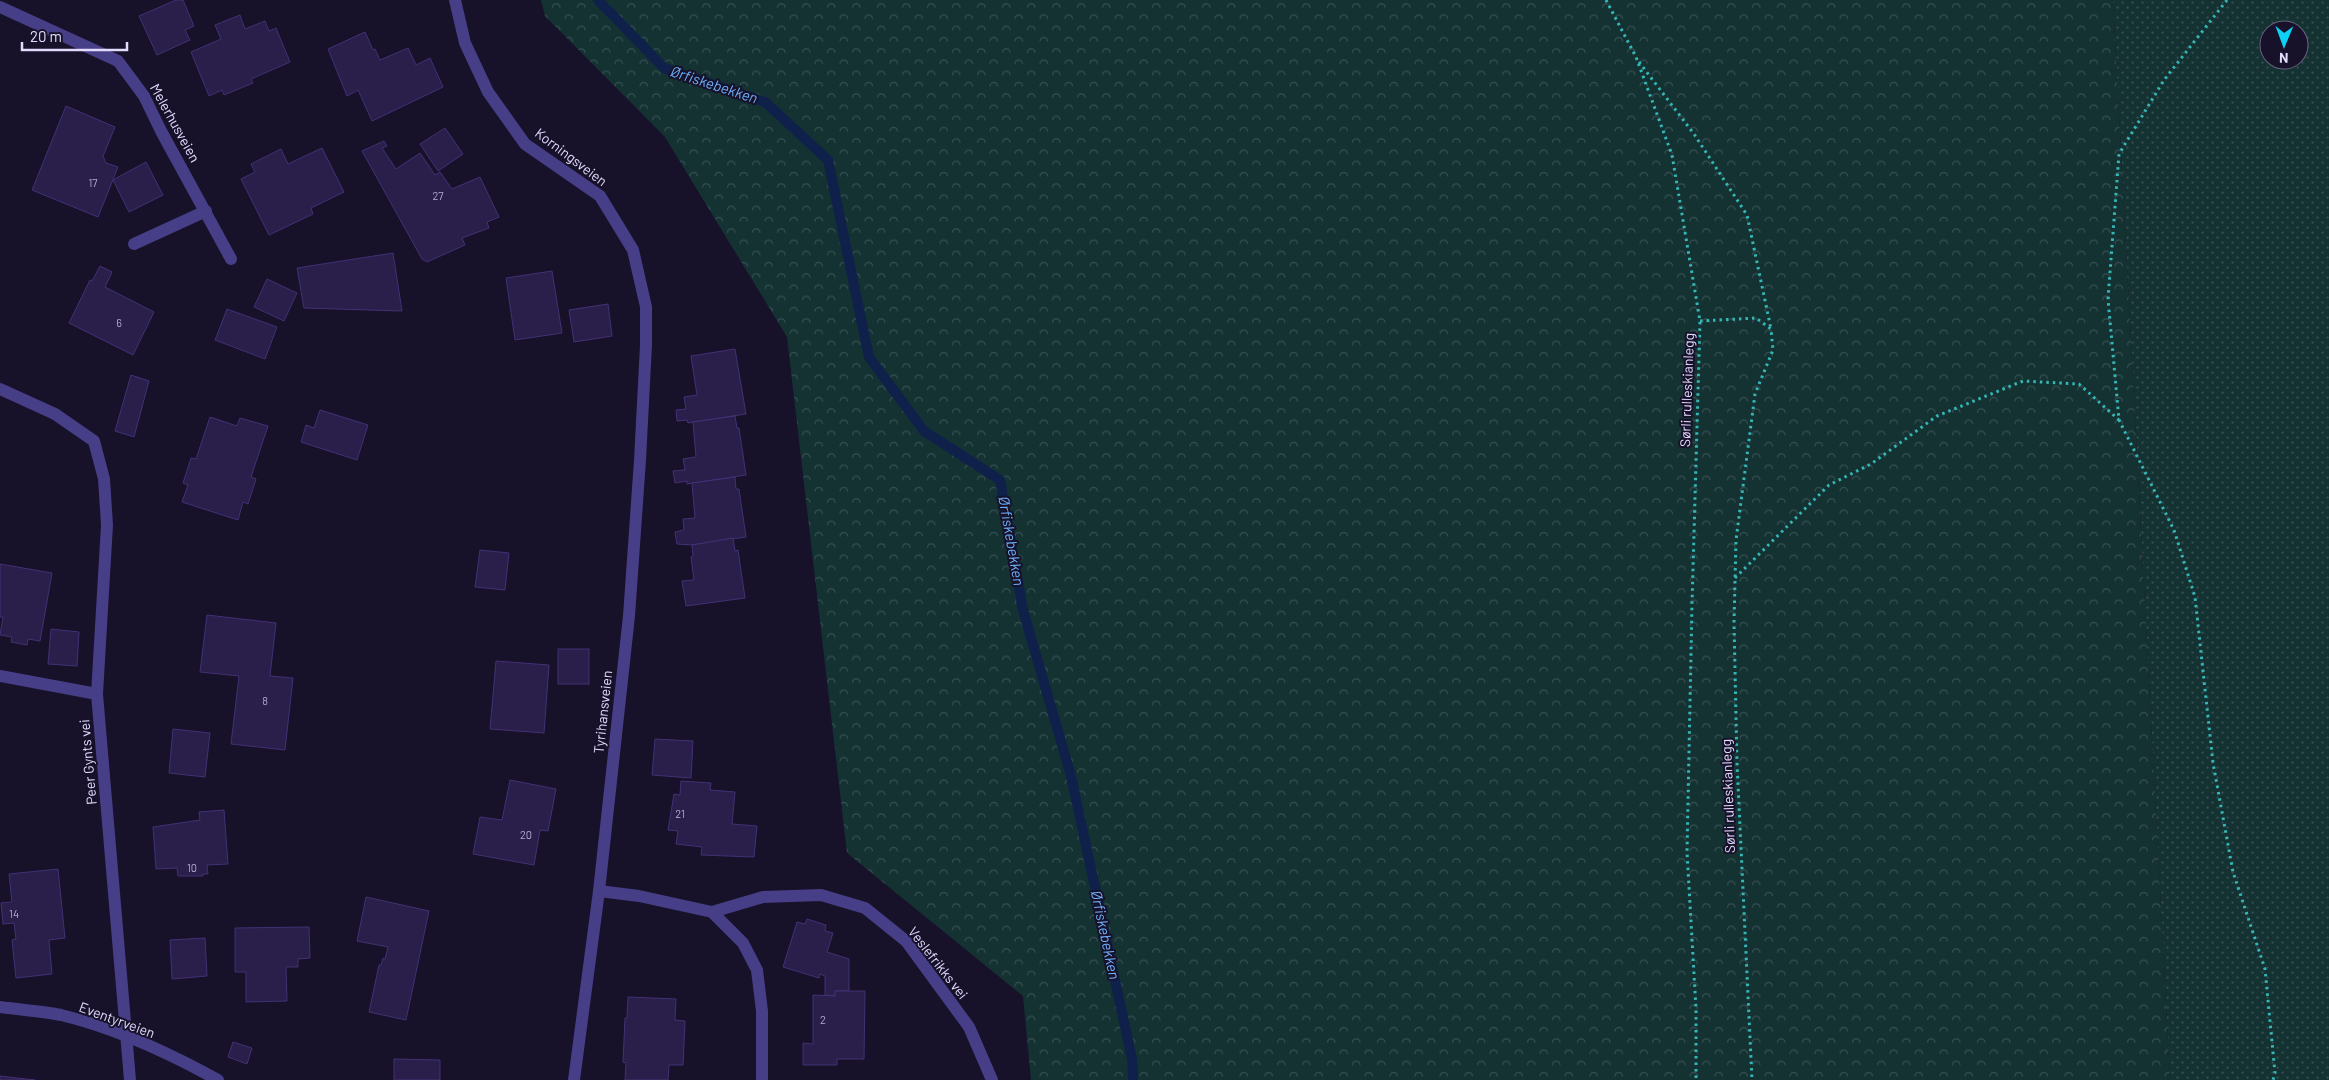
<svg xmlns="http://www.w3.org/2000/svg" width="2329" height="1080" viewBox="0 0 2329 1080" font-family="Barlow,sans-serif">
	<defs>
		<pattern id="grass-dots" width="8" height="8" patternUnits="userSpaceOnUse" patternTransform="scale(1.25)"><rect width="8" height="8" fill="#153233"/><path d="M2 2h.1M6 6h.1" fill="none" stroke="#374f52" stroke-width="1.8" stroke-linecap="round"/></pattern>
		<pattern id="forest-crowns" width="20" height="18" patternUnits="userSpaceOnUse" patternTransform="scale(1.25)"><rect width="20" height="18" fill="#153233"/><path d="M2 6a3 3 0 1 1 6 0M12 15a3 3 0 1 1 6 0" fill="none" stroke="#374f52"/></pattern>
	</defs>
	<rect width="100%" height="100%" fill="#171129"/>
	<path fill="url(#grass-dots)" fill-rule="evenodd" d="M2113,0h216v1080h-159zM2269,30h30v30h-30z"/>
	<polygon fill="url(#forest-crowns)" points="541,0 2113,0 2170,1080 1031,1080 1023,996 847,853 787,337 665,137 545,16"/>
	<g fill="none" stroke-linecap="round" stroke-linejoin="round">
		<polyline stroke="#0f214b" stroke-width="10" points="598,0 664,68 765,102 828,160 869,357 924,431 1000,480 1023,610 1071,776 1132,1059 1133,1080"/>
	</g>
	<g fill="#2a1e4a" stroke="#433175">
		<polygon points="176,0 183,0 194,26 185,30 190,40 157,55 139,16"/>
		<polygon points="240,15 245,29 265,21 269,31 276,28 290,62 251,79 253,83 224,95 222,90 209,96 191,52 221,39 215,25"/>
		<polygon points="365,32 373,50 375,49 380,60 408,48 416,65 430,58 443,87 372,121 358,90 347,96 328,49"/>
		<polygon points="66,106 115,127 103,156 106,163 118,167 98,217 32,190"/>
		<polygon points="445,128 463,154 438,171 420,144"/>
		<polygon points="384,141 387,146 382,148 396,169 420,153 435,175 440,172 452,189 480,177 499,217 487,222 489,228 462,238 465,245 427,262 422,259 362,151"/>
		<polygon points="322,148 344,192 311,208 313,214 269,235 241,179 255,172 251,164 281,149 288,164"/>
		<polygon points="146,162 163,195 129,212 113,180"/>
		<polygon points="393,253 402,311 304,308 297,268"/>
		<polygon points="100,266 112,272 105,287 154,312 133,355 69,323 90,280 92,281"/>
		<polygon points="552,271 562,333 515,340 506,278"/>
		<polygon points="267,279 297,293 284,321 254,307"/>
		<polygon points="608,304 612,336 574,342 569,310"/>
		<polygon points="227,309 277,327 265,359 215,340"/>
		<polygon points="735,349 746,414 693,422 688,423 687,420 677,421 676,410 686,409 684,397 697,395 691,356"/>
		<polygon points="131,375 149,381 134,437 115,431"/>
		<polygon points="320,410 368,425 357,460 301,442 306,425 314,428"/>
		<polygon points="735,416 737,428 739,428 746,475 687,484 687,481 675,483 673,471 685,470 683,459 696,457 693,422"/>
		<polygon points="210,417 237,426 240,418 268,426 251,477 256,479 248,504 243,502 238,520 182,502 188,485 183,483 191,458 196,459"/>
		<polygon points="735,477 736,489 739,489 746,537 692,545 677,544 675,532 684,530 683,519 695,518 692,483"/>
		<polygon points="733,538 735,551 738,550 745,598 686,606 682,581 694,580 691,557 693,556 692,545"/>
		<polygon points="480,550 509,553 505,590 475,587"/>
		<polygon points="0,564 52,573 40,641 28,639 27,645 11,642 12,637 0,635 3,617 0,617"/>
		<polygon points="207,615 276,623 270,676 293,678 285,750 231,744 239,676 200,672"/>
		<polygon points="51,629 79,632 77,666 48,664"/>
		<rect x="558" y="649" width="31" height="35"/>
		<polygon points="496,661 549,665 544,733 490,729"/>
		<polygon points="173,729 210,733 205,777 169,773"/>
		<polygon points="655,739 693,741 691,778 652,775"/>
		<polygon points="510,780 556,789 548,831 540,830 534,865 473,854 480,817 502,820"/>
		<polygon points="681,781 711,783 710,790 735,792 732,824 757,826 754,857 701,855 702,847 676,844 678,831 668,830 674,794 680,795"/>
		<polygon points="224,810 228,864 207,865 208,874 203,874 203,876 178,876 177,868 156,869 153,827 200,820 199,812"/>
		<polygon points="58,869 65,938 49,940 52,974 16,978 12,940 16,939 14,923 3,924 1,903 12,902 9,874"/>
		<polygon points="366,897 429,911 406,1020 369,1012 379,965 381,965 383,958 385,959 388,947 357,941"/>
		<polygon points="807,919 826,925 825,931 833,933 827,952 849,959 849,991 835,991 835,996 825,995 825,976 820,974 819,978 783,967 797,922 805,924"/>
		<polygon points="309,927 310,958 298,959 298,967 286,967 287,1001 246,1002 246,972 235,972 235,928"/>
		<polygon points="205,938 207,976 172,979 170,940"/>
		<polygon points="835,991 865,991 864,1059 837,1059 837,1065 803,1065 803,1043 813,1044 813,995 835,996"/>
		<polygon points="628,997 676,999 675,1020 685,1021 683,1065 669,1065 668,1080 625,1080 626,1063 623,1062 625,1018 627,1018"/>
		<polygon points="233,1042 252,1048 247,1064 228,1057"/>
		<polygon points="394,1059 440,1060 440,1080 394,1080"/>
		<polygon points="0,1076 35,1080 0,1080"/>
	</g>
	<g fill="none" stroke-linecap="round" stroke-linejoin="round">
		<g stroke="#35b7b8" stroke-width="3" stroke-dasharray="2.5 4" stroke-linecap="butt">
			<polyline points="1606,0 1636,57 1672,155 1700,321 1692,604 1687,852 1696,1009 1696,1080"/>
			<polyline points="2227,0 2164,80 2119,154 2108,299 2119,420 2174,530 2195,597 2213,763 2233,872 2265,969 2275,1073 2273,1080"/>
			<polyline points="1639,62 1694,134 1747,215 1771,329"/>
			<polyline points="1700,321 1756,318 1771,329 1773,350 1755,394 1736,540 1734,622 1737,763 1752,1080"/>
			<polyline points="1735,578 1829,485 1871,464 1937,416 2023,381 2079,384 2119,420"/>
		</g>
		<polyline stroke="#463e86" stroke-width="12" points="0,676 97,694"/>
		<g stroke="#463e86" stroke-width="12">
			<polyline points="455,0 465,43 488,92 525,144 600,196 633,250 646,307 646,345 640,460 629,616 599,891 574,1080"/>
			<polyline points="0,7 118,61 144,96 161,131 231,259"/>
			<polyline points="134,244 206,211"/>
			<polyline points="0,389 55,414 94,441 104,479 107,525 97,694 130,1080"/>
			<polyline points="599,891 639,896 712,912 743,943 757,970 762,1011 762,1080"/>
			<polyline points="712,912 763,897 821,895 865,908 906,941 969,1027 992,1080"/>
			<path d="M0,1007c20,3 41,4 61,8 55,13 108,38 157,65"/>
		</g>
	</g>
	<g text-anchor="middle" stroke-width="4" stroke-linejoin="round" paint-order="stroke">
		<g font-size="11" fill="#b3acd1">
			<text x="93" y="187">17</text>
			<text x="438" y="200">27</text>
			<text x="119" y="327">6</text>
			<text x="265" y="705">8</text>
			<text x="680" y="818">21</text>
			<text x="526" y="839">20</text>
			<text x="192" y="872">10</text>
			<text x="14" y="918">14</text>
			<text x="823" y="1024">2</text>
		</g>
		<g font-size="14" fill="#e1dbfe" stroke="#171129">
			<text transform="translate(175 123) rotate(61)" y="5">Melerhusveien</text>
			<text transform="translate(571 157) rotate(37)" y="5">Korningsveien</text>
			<text transform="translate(1687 390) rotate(-88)" y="5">Sørli rulleskianlegg</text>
			<text transform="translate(603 712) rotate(-84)" y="5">Tyrihansveien</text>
			<text transform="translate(88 762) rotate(-95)" y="5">Peer Gynts vei</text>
			<text transform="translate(1728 796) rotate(-92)" y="5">Sørli rulleskianlegg</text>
			<text transform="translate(938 963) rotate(52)" y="5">Veslefrikks vei</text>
			<text transform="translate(117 1020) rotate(20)" y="5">Eventyrveien</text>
		</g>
		<g font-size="15" font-style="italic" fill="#6caffa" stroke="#171129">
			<text transform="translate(714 85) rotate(18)" y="5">Ørfiskebekken</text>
			<text transform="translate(1011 541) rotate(80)" y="5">Ørfiskebekken</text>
			<text transform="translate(1105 935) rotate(78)" y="5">Ørfiskebekken</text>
		</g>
	</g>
	<g transform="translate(2284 45) rotate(181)"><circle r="24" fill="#171129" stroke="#68627e"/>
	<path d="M0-4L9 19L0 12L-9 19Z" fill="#0dd0f7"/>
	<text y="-8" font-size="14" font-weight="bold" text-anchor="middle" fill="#e1dbfe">N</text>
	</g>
	<path d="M22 42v8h105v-8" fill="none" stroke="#e1dbfe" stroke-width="2.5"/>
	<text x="30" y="42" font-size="15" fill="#e1dbfe" stroke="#171129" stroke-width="4" paint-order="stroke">20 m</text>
</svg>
